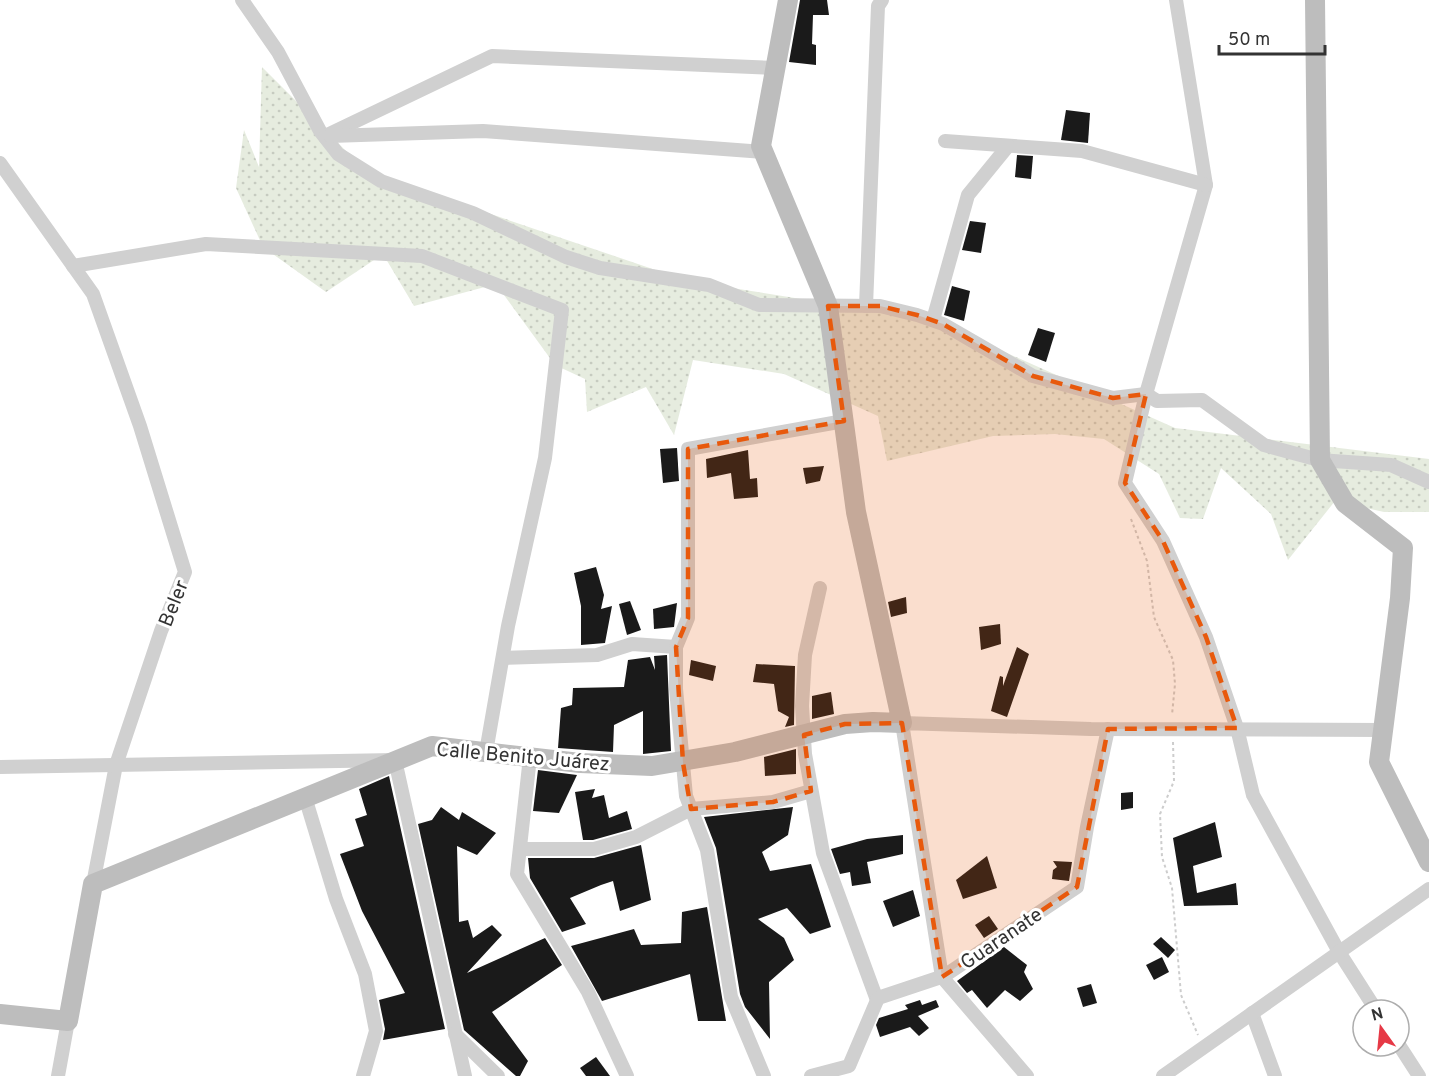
<svg xmlns="http://www.w3.org/2000/svg" width="1429" height="1076" viewBox="0 0 1429 1076" font-family="Overpass,sans-serif">
	<defs>
		<pattern id="grass-dots" width="8" height="8" patternUnits="userSpaceOnUse" patternTransform="scale(1.5)"><rect width="8" height="8" fill="#e6ecdf"/><path d="M2 2h.1M6 6h.1" fill="none" stroke="#c6cbc0" stroke-width="1.8" stroke-linecap="round"/></pattern>
	</defs>
	<rect width="100%" height="100%" fill="#fff"/>
	<polygon fill="url(#grass-dots)" points="262,67 367,172 688,281 933,320 1175,428 1429,459 1429,512 1384,512 1335,501 1288,560 1271,514 1221,468 1203,519 1180,518 1159,474 1104,439 1055,434 993,436 887,461 878,416 784,374 693,360 674,435 646,387 587,412 585,379 555,365 496,284 414,306 383,254 326,292 263,247 236,188 244,130 259,167"/>
	<g fill="#1a1a1a">
		<polygon points="800,0 827,0 829,15 813,15 812,44 816,45 816,65 789,62"/>
		<polygon points="1066,110 1090,113 1088,143 1061,140"/>
		<polygon points="1017,155 1033,156 1031,179 1015,177"/>
		<polygon points="970,221 986,223 981,253 962,250"/>
		<polygon points="952,286 970,291 964,321 944,315"/>
		<polygon points="1038,328 1055,333 1046,362 1028,355"/>
		<polygon points="677,448 679,481 663,483 660,449"/>
		<polygon points="748,450 750,479 757,478 758,497 734,499 731,473 707,478 706,459"/>
		<polygon points="824,466 820,481 806,484 803,468"/>
		<polygon points="596,567 604,595 601,609 612,606 605,643 581,645 581,606 574,573"/>
		<polygon points="906,597 907,613 891,617 888,602"/>
		<polygon points="630,601 641,630 627,635 619,604"/>
		<polygon points="677,603 674,627 654,629 653,609"/>
		<polygon points="1000,624 1001,644 981,650 979,627"/>
		<polygon points="1017,647 1029,654 1007,717 991,711 1000,676 1003,677 1003,686"/>
		<polygon points="667,655 671,751 643,754 643,711 614,725 613,752 558,748 561,708 572,705 573,688 624,687 628,660 650,657 655,670 654,656"/>
		<polygon points="691,660 716,666 713,681 689,675"/>
		<polygon points="756,664 795,666 794,725 785,727 789,717 778,711 774,684 753,682"/>
		<polygon points="831,692 834,714 812,719 812,696"/>
		<polygon points="796,749 796,774 765,776 764,757"/>
		<polygon points="538,770 577,775 559,813 533,811"/>
		<polygon points="389,776 445,1029 383,1040 385,1029 379,1000 405,993 362,911 340,854 364,846 355,819 367,815 359,789"/>
		<polygon points="595,789 592,798 604,795 609,818 627,811 632,829 593,840 583,840 575,792"/>
		<polygon points="1133,792 1133,808 1121,810 1121,793"/>
		<polygon points="441,807 459,820 462,812 496,833 477,855 457,846 459,922 468,920 473,938 492,925 502,935 467,973 545,938 562,965 492,1012 528,1061 520,1076 516,1076 464,1030 418,824 432,820"/>
		<polygon points="793,807 788,835 762,852 770,871 811,864 831,927 810,934 787,908 758,919 784,938 794,960 769,982 770,1039 745,1007 740,994 716,848 704,817"/>
		<polygon points="1215,822 1222,857 1193,866 1197,893 1236,883 1238,905 1184,906 1173,838"/>
		<polygon points="903,835 903,854 867,862 871,883 852,886 850,872 840,874 831,849 867,839"/>
		<polygon points="641,845 651,900 620,911 613,881 601,885 570,898 586,924 562,932 530,878 528,858 594,858"/>
		<polygon points="987,856 997,888 963,899 956,880"/>
		<polygon points="1053,861 1072,862 1069,881 1052,879 1053,870 1057,867"/>
		<polygon points="913,890 920,916 893,927 883,901"/>
		<polygon points="707,907 726,1021 698,1021 690,974 602,1001 571,946 634,929 641,945 681,943 682,912"/>
		<polygon points="989,916 998,929 984,938 975,925"/>
		<polygon points="1161,937 1175,950 1168,958 1153,944"/>
		<polygon points="1004,947 1027,965 1024,972 1033,989 1020,1001 1005,990 987,1008 972,990 967,993 957,981"/>
		<polygon points="1162,957 1169,972 1154,980 1146,965"/>
		<polygon points="1091,984 1097,1003 1083,1007 1077,988"/>
		<polygon points="920,1000 922,1005 936,1000 939,1007 918,1016 929,1028 919,1036 910,1027 880,1037 876,1025 879,1018 908,1009 905,1005"/>
		<polygon points="596,1057 610,1076 586,1076 580,1068"/>
	</g>
	<g fill="none" stroke-linecap="round" stroke-linejoin="round">
		<g stroke="#cdcdcd" stroke-width="2" stroke-dasharray="3 3" stroke-linecap="butt">
			<polyline points="1131,519 1147,561 1154,617 1173,660 1175,684 1172,715"/>
			<polyline points="1173,742 1174,781 1160,814 1162,857 1172,888 1181,995 1198,1035"/>
		</g>
		<g stroke="#d0d0d0" stroke-width="14">
			<polyline points="242,0 278,52 320,131 338,154 381,181 473,213 566,257 600,268 709,285 759,305 880,306 917,315 943,324 1033,376 1113,398 1146,394 1157,401 1202,400 1264,445 1319,460 1391,465 1429,482"/>
			<polyline points="1176,0 1206,185 1146,394 1125,483 1163,541 1206,637 1237,728 1253,795 1339,952 1376,1010"/>
			<polyline points="325,136 492,56 776,68"/>
			<polyline points="330,136 483,131 764,152"/>
			<polyline points="945,141 1082,151 1206,185"/>
			<polyline points="0,163 93,294 140,426 185,572 161,631 116,765 93,884"/>
			<polyline points="73,266 206,244 422,256 562,310 545,458 508,626 486,752"/>
			<polyline points="866,306 878,6 882,0"/>
			<polyline points="933,320 968,195 1008,146"/>
			<polyline points="820,588 805,655 802,706 805,754 823,853 877,1000"/>
			<polyline points="503,658 597,655 632,644 676,647"/>
			<polyline points="530,757 517,874 588,992 627,1076"/>
			<polyline points="0,767 395,760 465,1076"/>
			<polyline points="305,797 336,899 365,974 376,1031 363,1076"/>
			<polyline points="521,849 594,849 636,837 691,809 773,802 811,791"/>
			<polyline points="1252,1013 1275,1076"/>
			<polyline points="455,1034 498,1076"/>
			<polyline points="1399,1045 1419,1076"/>
			<polyline points="58,1076 68,1021"/>
			<polyline points="764,1076 731,997 707,850 686,796 676,689 676,647 688,618 688,449 844,421"/>
			<polyline points="811,1076 849,1066 878,998 944,976 1077,887 1087,827 1108,729"/>
			<polyline points="1027,1076 942,977 902,723 1091,729 1383,730"/>
			<polyline points="1163,1076 1429,889"/>
		</g>
		<g stroke="#bdbdbd" stroke-width="20">
			<polyline points="1315,0 1320,460 1345,503 1403,548 1400,598 1379,762 1429,862"/>
			<polyline points="0,1014 68,1021 93,884 432,746 580,763 652,766 735,752 845,724 873,722 902,723 856,512 828,306 761,146 788,0"/>
		</g>
	</g>
	<path fill="#e8590c" fill-opacity="0.2" stroke="#e8590c" stroke-width="4.5" stroke-dasharray="12 8" stroke-linejoin="round" d="M828,306h52l37,9 26,9 90,52 80,22 33,-4 -21,89 38,58 43,96 31,91 -129,1 -31,158 -135,90 -40,-254 -57,1 -41,11 7,56 -38,11 -82,7 -8,-46 -7,-116 12,-29v-169l156,-28z"/>
	<g text-anchor="middle" stroke-width="6" stroke-linejoin="round" paint-order="stroke">
		<g font-size="20" fill="#333" stroke="#fff">
			<text transform="translate(173 603) rotate(-68)" y="7">Beler</text>
			<text transform="translate(523 756) rotate(5)" y="7">Calle Benito Juárez</text>
			<text transform="translate(1001 938) rotate(-34)" y="7">Guaranate</text>
		</g>
	</g>
	<g transform="translate(1381 1028) rotate(345)"><circle r="28" fill="#ffffff" stroke="#adadad" stroke-width="1.5"/>
	<path d="M0-4.5L10 22L0 15L-10 22Z" fill="#e63946"/>
	<text y="-9" font-size="16" font-weight="bold" text-anchor="middle" fill="#333333">N</text>
	</g>
	<path d="M1219 45v9h106v-9" fill="none" stroke="#333333" stroke-width="3"/>
	<text x="1228" y="45" font-size="18" fill="#333333" stroke="#ffffff" stroke-width="4.5" paint-order="stroke">50 m</text>
</svg>
